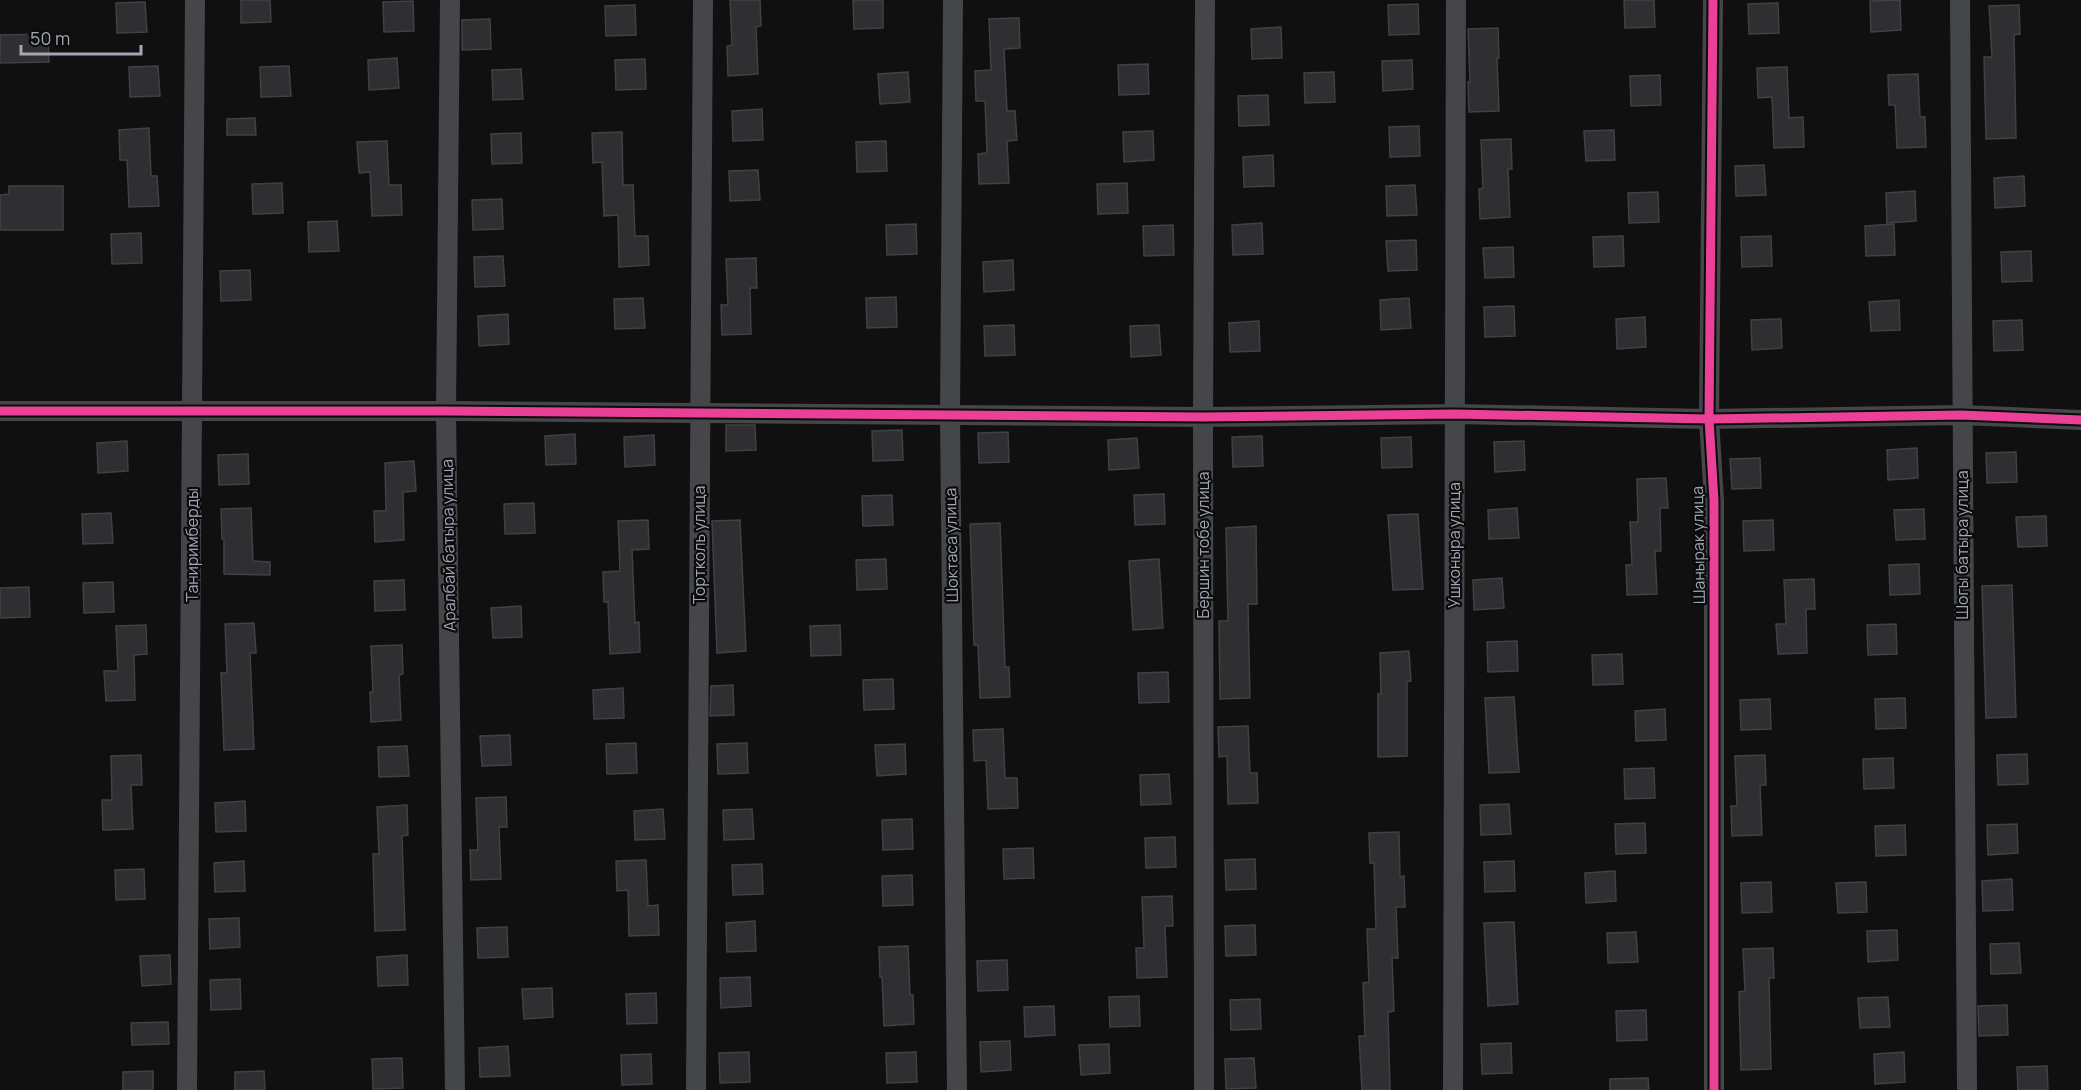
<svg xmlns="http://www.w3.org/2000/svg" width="2081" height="1090" viewBox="0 0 2081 1090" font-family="Manrope,sans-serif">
	<rect width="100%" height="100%" fill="#101011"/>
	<g fill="#2f2f31" stroke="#3f4145" stroke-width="1.5">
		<polygon points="241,0 270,0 271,22 241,23"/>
		<polygon points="730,0 760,0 761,26 756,27 758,74 728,76 727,46 732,45"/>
		<polygon points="853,0 883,0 883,28 854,29"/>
		<polygon points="1624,0 1654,0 1655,27 1625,28"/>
		<polygon points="1900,0 1901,30 1871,32 1870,1"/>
		<polygon points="413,1 414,31 384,32 383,2"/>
		<polygon points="145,2 147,32 117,33 116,3"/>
		<polygon points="1778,3 1779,33 1749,34 1748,4"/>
		<polygon points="1418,4 1419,34 1389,35 1388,5"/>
		<polygon points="635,5 636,35 606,36 605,6"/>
		<polygon points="2019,5 2020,34 2014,35 2016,138 1986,139 1984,57 1992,57 1989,6"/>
		<polygon points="1019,18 1020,48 1004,49 1007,111 1015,111 1017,140 1007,141 1009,183 979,184 978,154 987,153 985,101 976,101 975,71 991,70 989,19"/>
		<polygon points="490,19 491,49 462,50 462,20"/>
		<polygon points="1281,27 1282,58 1252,59 1251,29"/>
		<polygon points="1498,28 1499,58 1497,58 1499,111 1469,112 1468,82 1470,82 1468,29"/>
		<polygon points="48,34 49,62 0,63 0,35"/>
		<polygon points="397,58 399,88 369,90 368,60"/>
		<polygon points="645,59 646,89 616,90 615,60"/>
		<polygon points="1412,60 1413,89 1383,91 1382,61"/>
		<polygon points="1148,64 1149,94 1119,95 1118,65"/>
		<polygon points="158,66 160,96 130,97 129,67"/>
		<polygon points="289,66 291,96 261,97 260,67"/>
		<polygon points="1787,67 1789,118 1803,117 1804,147 1774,148 1772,97 1758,98 1757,68"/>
		<polygon points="521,69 523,99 493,100 492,70"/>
		<polygon points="908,72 910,102 880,104 878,74"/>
		<polygon points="1334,72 1335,102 1305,103 1304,73"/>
		<polygon points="1918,74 1920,117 1925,117 1926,147 1897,148 1895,105 1889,105 1888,75"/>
		<polygon points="1660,75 1661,105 1631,106 1630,76"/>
		<polygon points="1268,95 1269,125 1239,126 1238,96"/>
		<polygon points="762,109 763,140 733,141 732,111"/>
		<polygon points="255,118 256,135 227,135 227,119"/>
		<polygon points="1419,126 1420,156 1390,157 1389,127"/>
		<polygon points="149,128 151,176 157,176 159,206 129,207 127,160 120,160 119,130"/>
		<polygon points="1614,130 1615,160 1586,161 1584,131"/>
		<polygon points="1153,131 1154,160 1124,162 1123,132"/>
		<polygon points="622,132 623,185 633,185 635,236 648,236 649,265 619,267 618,215 604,216 602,162 593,163 592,133"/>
		<polygon points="521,133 522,163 492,164 491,134"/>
		<polygon points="1511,139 1512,169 1508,169 1510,217 1480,219 1479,189 1483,188 1481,140"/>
		<polygon points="387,141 389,185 401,185 402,215 372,216 370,172 359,173 357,142"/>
		<polygon points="886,141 887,171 857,172 856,142"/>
		<polygon points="1273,155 1274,186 1244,187 1243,157"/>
		<polygon points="1764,165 1766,195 1736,196 1735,166"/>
		<polygon points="758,170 760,200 730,201 729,171"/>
		<polygon points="2024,176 2025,206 1995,208 1994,178"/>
		<polygon points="282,183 283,213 253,214 252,184"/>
		<polygon points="1127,183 1128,213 1098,214 1097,184"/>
		<polygon points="1415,185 1417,215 1387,216 1386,186"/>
		<polygon points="9,186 63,186 63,230 0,230 0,195 9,194"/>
		<polygon points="1915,191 1916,221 1887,223 1886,193"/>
		<polygon points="1658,192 1659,222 1629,223 1628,193"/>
		<polygon points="502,199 503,229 473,230 472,200"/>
		<polygon points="337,221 339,251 309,252 308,222"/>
		<polygon points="1262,223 1263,254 1233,255 1232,225"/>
		<polygon points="916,224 917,254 887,255 886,225"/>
		<polygon points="1894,224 1895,255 1866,256 1865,226"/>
		<polygon points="1173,225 1174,255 1144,256 1143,226"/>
		<polygon points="141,233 142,263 112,264 111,234"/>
		<polygon points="1623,236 1624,266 1594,267 1593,237"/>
		<polygon points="1771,236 1772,266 1742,267 1741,237"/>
		<polygon points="1416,240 1417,270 1388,271 1386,241"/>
		<polygon points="1513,247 1514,277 1485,278 1483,248"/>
		<polygon points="2031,251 2032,281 2002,282 2001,252"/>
		<polygon points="503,256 505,286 475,287 474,257"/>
		<polygon points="756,258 757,288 750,288 751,334 722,335 721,305 728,305 726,259"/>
		<polygon points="1013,260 1014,290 984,292 983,262"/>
		<polygon points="250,270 251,300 221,301 220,271"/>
		<polygon points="896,297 897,327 867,328 866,298"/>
		<polygon points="643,298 645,328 615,329 614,299"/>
		<polygon points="1409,298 1411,328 1381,330 1380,300"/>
		<polygon points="1899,300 1900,330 1871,331 1869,302"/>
		<polygon points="1514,306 1515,336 1485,337 1484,307"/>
		<polygon points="508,314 509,344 479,346 478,316"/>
		<polygon points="1645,317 1646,347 1617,349 1616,319"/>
		<polygon points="1781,319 1782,348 1752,350 1751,320"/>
		<polygon points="2022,320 2023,350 1994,351 1993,321"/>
		<polygon points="1259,321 1260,351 1230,352 1229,323"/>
		<polygon points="1014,325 1015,355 985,356 984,326"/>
		<polygon points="1159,325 1161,355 1131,357 1130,326"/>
		<polygon points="726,425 755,425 756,450 726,451"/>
		<polygon points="902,430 903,460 873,461 872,431"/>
		<polygon points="1008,432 1009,462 979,463 978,433"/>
		<polygon points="575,434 576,464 546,465 545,436"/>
		<polygon points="654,435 655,465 625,467 624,437"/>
		<polygon points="1262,436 1263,466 1233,467 1232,437"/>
		<polygon points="1411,437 1412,467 1382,468 1381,438"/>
		<polygon points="1137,438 1139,468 1109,470 1108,440"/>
		<polygon points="127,441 128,471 98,473 97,443"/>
		<polygon points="1524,441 1525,470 1495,472 1494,442"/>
		<polygon points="1917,448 1918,478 1888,480 1887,450"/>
		<polygon points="2016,452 2017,482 1987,483 1986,453"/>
		<polygon points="248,454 249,484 219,485 218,455"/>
		<polygon points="1760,458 1761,488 1732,489 1730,459"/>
		<polygon points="414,461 416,491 403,492 404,540 375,542 374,511 386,511 385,463"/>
		<polygon points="1666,478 1668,508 1660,508 1661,551 1655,551 1657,594 1627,595 1626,565 1632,565 1630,522 1638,522 1637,479"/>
		<polygon points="1164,494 1165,524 1135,525 1134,495"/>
		<polygon points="892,495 893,525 863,526 862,496"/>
		<polygon points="534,503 535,533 505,534 504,504"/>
		<polygon points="251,508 253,561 270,562 270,575 224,574 224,539 222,539 221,509"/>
		<polygon points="1517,508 1519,538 1489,539 1488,510"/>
		<polygon points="1924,509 1925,539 1896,540 1894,510"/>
		<polygon points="111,513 113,543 83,544 82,514"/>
		<polygon points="1418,514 1423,589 1393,590 1388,515"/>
		<polygon points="2046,516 2047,546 2018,547 2016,517"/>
		<polygon points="648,520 649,549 632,550 635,623 639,622 640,652 610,654 608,602 604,602 603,572 620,571 618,521"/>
		<polygon points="740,520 746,651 717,653 712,521"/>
		<polygon points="1773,520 1774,550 1744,551 1743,521"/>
		<polygon points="1000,523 1005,667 1009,667 1010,697 980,698 978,645 974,645 970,524"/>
		<polygon points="1256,526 1257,604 1248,604 1250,698 1220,699 1219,621 1228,621 1226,528"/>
		<polygon points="886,559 887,589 857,590 856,560"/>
		<polygon points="1159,559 1163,628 1133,630 1129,561"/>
		<polygon points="1919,564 1920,594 1890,595 1889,565"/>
		<polygon points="1502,578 1504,608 1474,610 1473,580"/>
		<polygon points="1814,579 1815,609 1806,609 1807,653 1778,654 1776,624 1786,624 1784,580"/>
		<polygon points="404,580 405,610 375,611 374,581"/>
		<polygon points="113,582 114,612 84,613 83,583"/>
		<polygon points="2012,585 2016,717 1986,718 1982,586"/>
		<polygon points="29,587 30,617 0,618 0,588"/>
		<polygon points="521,606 522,637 493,638 491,608"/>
		<polygon points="254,623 256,653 250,653 254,749 224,750 221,673 227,673 225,624"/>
		<polygon points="1896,624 1897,654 1868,655 1867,625"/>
		<polygon points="146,625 147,654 134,655 135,700 106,701 104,671 118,671 116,626"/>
		<polygon points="840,625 841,655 811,656 810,626"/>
		<polygon points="1517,641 1518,671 1488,672 1487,642"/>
		<polygon points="402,645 403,674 399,675 401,720 371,722 370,692 373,692 371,646"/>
		<polygon points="1409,651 1411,681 1407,682 1407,756 1378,757 1378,694 1381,694 1380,653"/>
		<polygon points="1622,654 1623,684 1593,685 1592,655"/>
		<polygon points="1168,672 1169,702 1139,703 1138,673"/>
		<polygon points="893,679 894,709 864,710 863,680"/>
		<polygon points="733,685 734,715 710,716 711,686"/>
		<polygon points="623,688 624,718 594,719 593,690"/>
		<polygon points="1514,697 1519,772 1489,773 1485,698"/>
		<polygon points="1905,698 1906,728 1876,729 1875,699"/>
		<polygon points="1770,699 1771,729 1741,730 1740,700"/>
		<polygon points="1665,709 1666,740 1636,741 1635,711"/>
		<polygon points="1248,726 1250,773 1257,773 1258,803 1228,804 1227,756 1219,757 1218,727"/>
		<polygon points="1003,729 1005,778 1017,778 1018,808 988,809 986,760 974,761 973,730"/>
		<polygon points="510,735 511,765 482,766 480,736"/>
		<polygon points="636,743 637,773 607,774 606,744"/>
		<polygon points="747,743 748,773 718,774 717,744"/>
		<polygon points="905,744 906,774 877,776 875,745"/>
		<polygon points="407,746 409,776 379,777 378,747"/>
		<polygon points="2027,754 2028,784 1998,785 1997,755"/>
		<polygon points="141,755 142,785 131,785 133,829 103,830 102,800 112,800 111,756"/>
		<polygon points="1765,755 1766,785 1760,785 1762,835 1732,836 1731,806 1737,806 1735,756"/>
		<polygon points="1893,758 1894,788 1864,789 1863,759"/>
		<polygon points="1654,768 1655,798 1625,799 1624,769"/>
		<polygon points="1169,774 1171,804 1141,805 1140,775"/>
		<polygon points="506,797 507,827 499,827 501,879 471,880 470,850 478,850 476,798"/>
		<polygon points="245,801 246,831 216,832 215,803"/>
		<polygon points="1509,804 1511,834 1481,835 1480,805"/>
		<polygon points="407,805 408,835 402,836 405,930 375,931 373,854 379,854 377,807"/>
		<polygon points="663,809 665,839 635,840 634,811"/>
		<polygon points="752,809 754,839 724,840 723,810"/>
		<polygon points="912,819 913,849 883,850 882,820"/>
		<polygon points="1645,823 1646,853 1616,854 1615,824"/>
		<polygon points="2017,824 2018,853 1988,855 1987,825"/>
		<polygon points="1905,825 1906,855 1876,856 1875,826"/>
		<polygon points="1399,832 1400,877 1404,876 1405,907 1396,907 1398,958 1392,958 1394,1011 1388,1012 1390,1090 1362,1090 1359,1036 1365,1036 1363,983 1369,982 1367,929 1376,929 1374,863 1370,863 1369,833"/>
		<polygon points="1175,837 1176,867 1146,868 1145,838"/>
		<polygon points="1033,848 1034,878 1004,879 1003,849"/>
		<polygon points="1255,859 1256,889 1226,890 1225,860"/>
		<polygon points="646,860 648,906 658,905 659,935 629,936 628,890 617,891 616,861"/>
		<polygon points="244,861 245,891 215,892 214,863"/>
		<polygon points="1514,861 1515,891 1485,892 1484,862"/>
		<polygon points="762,864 763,894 733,895 732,865"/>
		<polygon points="144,869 145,899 116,900 115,870"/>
		<polygon points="1615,871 1616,901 1586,903 1585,873"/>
		<polygon points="912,875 913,905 883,906 882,876"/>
		<polygon points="2012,879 2013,910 1983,911 1982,881"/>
		<polygon points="1771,882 1772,912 1742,913 1741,883"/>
		<polygon points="1866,882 1867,912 1838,913 1836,883"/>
		<polygon points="1172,896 1173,926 1165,926 1167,977 1137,978 1136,948 1144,948 1142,897"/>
		<polygon points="239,918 240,947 210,949 209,919"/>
		<polygon points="755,921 756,951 727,952 726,923"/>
		<polygon points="1514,922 1518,1004 1488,1006 1484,923"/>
		<polygon points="1255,925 1256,955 1226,956 1225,926"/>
		<polygon points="507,927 508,957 478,958 477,928"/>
		<polygon points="1897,930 1898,960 1868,962 1867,931"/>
		<polygon points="1636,932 1638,962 1608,963 1607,933"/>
		<polygon points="2019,943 2021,973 1991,974 1990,944"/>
		<polygon points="908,946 910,995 913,995 914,1024 884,1026 882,977 880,977 879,947"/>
		<polygon points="1773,948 1774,978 1769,978 1771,1069 1741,1070 1739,992 1745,991 1743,949"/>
		<polygon points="170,955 171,984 142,986 140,956"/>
		<polygon points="407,955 408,985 378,986 377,957"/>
		<polygon points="1007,960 1008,990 978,991 977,961"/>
		<polygon points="750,977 751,1006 721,1008 720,978"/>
		<polygon points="240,979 241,1009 211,1010 210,980"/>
		<polygon points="552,988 553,1017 524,1019 522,989"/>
		<polygon points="656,993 657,1023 627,1024 626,994"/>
		<polygon points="1139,996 1140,1026 1110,1027 1109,997"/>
		<polygon points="1888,997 1890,1027 1860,1028 1858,998"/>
		<polygon points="1260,999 1261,1029 1231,1030 1230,1000"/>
		<polygon points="2007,1005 2008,1035 1979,1036 1978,1006"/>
		<polygon points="1054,1006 1055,1035 1025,1037 1024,1007"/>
		<polygon points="1646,1010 1647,1040 1617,1041 1616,1011"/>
		<polygon points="168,1022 169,1044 132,1045 131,1023"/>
		<polygon points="1010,1041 1011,1070 981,1072 980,1042"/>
		<polygon points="1511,1043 1512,1073 1482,1074 1481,1044"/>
		<polygon points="1109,1044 1110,1073 1081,1075 1079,1045"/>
		<polygon points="508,1046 510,1076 480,1077 479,1048"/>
		<polygon points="749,1052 750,1082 720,1083 719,1053"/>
		<polygon points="916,1052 917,1082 887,1083 886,1053"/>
		<polygon points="1904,1052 1905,1082 1875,1084 1874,1054"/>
		<polygon points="651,1054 652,1084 622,1085 621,1055"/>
		<polygon points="402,1058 403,1088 373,1089 372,1059"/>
		<polygon points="1254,1058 1256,1088 1226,1089 1225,1059"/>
		<polygon points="2047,1066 2048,1090 2018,1090 2017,1067"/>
		<polygon points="153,1071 153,1090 123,1090 123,1072"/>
		<polygon points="264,1071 265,1090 235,1090 235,1072"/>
		<polygon points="1648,1078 1649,1090 1610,1090 1610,1079"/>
	</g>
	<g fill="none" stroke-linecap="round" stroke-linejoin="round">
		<g stroke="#454649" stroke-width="20">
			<polyline points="450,0 446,411 455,1090"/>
			<polyline points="953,0 950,416 957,1090"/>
			<polyline points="1713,0 1709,419 1714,501 1714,1090"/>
			<polyline points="1960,0 1967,1090"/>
			<polyline points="0,411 446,411 1203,417 1455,414 1709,419 1961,415 2081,420"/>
			<polyline points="187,1090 195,0"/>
			<polyline points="696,1090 703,0"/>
			<polyline points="1204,1090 1203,417 1205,0"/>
			<polyline points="1453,1090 1456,0"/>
		</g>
		<defs>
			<g id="cycleway">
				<polyline points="1713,0 1709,419 1714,501 1714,1090"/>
				<polyline points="0,411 446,411 1203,417 1455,414 1709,419 1961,415 2081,420"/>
			</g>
		</defs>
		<use href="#cycleway" stroke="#0b0b0c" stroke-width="13"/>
		<use href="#cycleway" stroke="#ea4096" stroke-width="9"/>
	</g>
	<g text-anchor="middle" stroke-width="4.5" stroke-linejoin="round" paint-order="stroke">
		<g font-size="16" fill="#a0a6b3" stroke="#0b0b0c">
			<text transform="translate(192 545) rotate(-90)" y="6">Таниримберды</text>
			<text transform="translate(448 545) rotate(-91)" y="6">Аралбай батыра улица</text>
			<text transform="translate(699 545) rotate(-90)" y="6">Тортколь улица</text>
			<text transform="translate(951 545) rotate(-91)" y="6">Шоктаса улица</text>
			<text transform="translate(1203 545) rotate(-90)" y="6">Бершин тобе улица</text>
			<text transform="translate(1454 545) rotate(-90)" y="6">Ушконыра улица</text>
			<text transform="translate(1698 545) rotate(-91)" y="6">Шанырак улица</text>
			<text transform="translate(1962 545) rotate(-90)" y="6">Шогы батыра улица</text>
		</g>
	</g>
	<path d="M21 45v9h120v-9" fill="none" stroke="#a0a6b3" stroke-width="3"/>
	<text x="30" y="45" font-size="18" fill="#a0a6b3" stroke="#0b0b0c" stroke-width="4.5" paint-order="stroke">50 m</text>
</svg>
